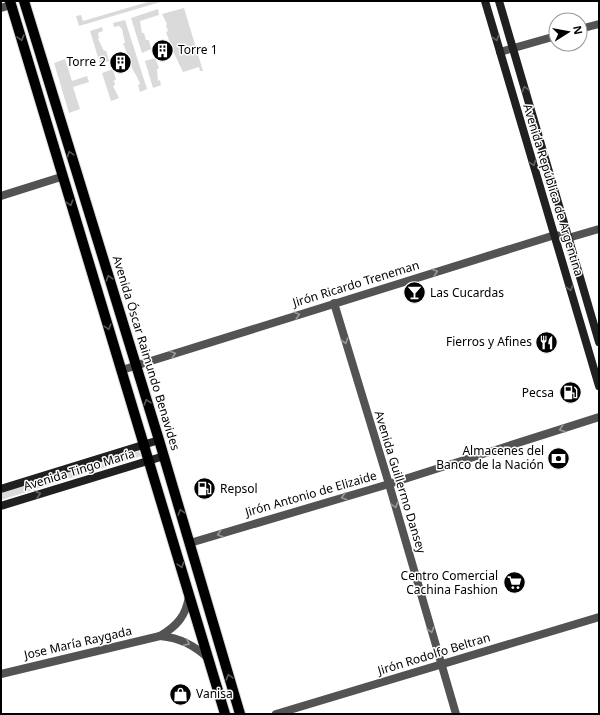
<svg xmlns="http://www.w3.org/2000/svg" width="600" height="715" viewBox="0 0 600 715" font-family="'Noto Sans',sans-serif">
	<rect width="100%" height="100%" fill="#fff"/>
	<g fill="#dadada">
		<polygon points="151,1 164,1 79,26 76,16 81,15 83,21"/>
		<polygon points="184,8 203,71 200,71 199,67 183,72 173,51 170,52 168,44 170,43 166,32 168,31 166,25 167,24 162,14"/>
		<polygon points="158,9 159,15 140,21 142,33 144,33 146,40 149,40 151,49 142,53 131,18"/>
		<path d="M125,20l22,69 -7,3 -2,-7 2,-1c-3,-10 -7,-11 -10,-21h-2l-3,-8 2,-1 -4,-11h2l-3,-14 -3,-3 -5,1 -1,-4z"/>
		<polygon points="102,27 103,31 98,33 99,38 98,39 104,51 106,50 109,61 100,64 90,31"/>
		<polygon points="155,58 159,68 157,69 158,81 160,80 161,85 153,88 145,61"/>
		<polygon points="65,59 72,81 87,76 89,82 73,87 80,109 69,113 54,63"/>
		<polygon points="113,69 116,80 114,80 115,85 113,86 119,98 111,101 102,73"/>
		<polygon points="139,451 141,456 1,500 1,493"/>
	</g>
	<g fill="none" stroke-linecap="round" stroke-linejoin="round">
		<defs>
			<g id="primary">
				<polyline points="10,1 225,714"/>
				<polyline points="24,1 159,440 240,714"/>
			</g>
		</defs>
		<use href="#primary" stroke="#dbdbdb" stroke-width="12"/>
		<g stroke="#535353" stroke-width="8">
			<polyline points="1,8 11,5"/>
			<polyline points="1,196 61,177"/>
			<polyline points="334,303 389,484 456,714"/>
			<polyline points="122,370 555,235 568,238 599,229"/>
			<polyline points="190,543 389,484 599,417"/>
			<path d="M160,636c20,2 34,9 49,23"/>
			<path d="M1,674l159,-38c17,-10 26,-20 29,-40"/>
			<polyline points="276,714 599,617"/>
		</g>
		<g stroke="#535353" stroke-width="8">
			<polyline points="580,29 599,24"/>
			<polyline points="500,52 556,36"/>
		</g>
		<g stroke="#202020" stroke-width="8">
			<polyline points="485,1 599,386"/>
			<polyline points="499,1 599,342"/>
			<polyline points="1,489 159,440"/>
			<polyline points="1,506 164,456"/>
		</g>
		<use href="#primary" stroke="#000" stroke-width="10"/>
	</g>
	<defs><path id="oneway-chevron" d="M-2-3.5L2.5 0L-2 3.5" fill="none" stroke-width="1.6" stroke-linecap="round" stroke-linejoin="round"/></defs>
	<g stroke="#595959">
		<use href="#oneway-chevron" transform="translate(21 38) rotate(74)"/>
		<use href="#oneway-chevron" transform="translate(70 154) rotate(-107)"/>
		<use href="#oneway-chevron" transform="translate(70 203) rotate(73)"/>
		<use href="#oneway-chevron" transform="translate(109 278) rotate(-107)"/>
		<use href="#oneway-chevron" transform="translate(108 327) rotate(73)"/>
		<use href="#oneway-chevron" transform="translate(147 402) rotate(-107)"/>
		<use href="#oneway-chevron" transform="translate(181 512) rotate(-107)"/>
		<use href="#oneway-chevron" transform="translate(181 565) rotate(73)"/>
		<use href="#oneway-chevron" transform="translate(229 677) rotate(-106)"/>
	</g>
	<g stroke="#636363">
		<use href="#oneway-chevron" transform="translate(496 38) rotate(74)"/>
		<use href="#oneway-chevron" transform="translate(525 89) rotate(-106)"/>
		<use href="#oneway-chevron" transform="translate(533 163) rotate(73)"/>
		<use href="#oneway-chevron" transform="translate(570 288) rotate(74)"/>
		<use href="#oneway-chevron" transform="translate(38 494) rotate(-17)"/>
	</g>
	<g stroke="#989898">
		<use href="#oneway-chevron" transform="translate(435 272) rotate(-17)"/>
		<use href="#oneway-chevron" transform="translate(297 315) rotate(-17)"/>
		<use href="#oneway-chevron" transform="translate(345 341) rotate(73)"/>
		<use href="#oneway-chevron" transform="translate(173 354) rotate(-17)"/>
		<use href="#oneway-chevron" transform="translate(562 429) rotate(163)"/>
		<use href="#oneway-chevron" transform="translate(344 497) rotate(164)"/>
		<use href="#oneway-chevron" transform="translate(395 505) rotate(74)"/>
		<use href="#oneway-chevron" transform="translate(220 534) rotate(163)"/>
		<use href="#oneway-chevron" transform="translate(431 630) rotate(74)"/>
		<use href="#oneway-chevron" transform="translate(187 643) rotate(26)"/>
	</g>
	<defs>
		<symbol id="building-disc" viewBox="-11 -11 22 22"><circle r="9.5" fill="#000" stroke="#fff"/><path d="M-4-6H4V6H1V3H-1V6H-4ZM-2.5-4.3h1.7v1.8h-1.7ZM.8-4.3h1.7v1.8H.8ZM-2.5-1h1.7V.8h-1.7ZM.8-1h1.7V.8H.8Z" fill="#fff"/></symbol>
		<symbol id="bar-disc" viewBox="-11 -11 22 22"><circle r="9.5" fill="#000" stroke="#fff"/><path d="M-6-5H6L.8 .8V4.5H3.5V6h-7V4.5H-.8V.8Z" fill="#fff"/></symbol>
		<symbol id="restaurant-disc" viewBox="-11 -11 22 22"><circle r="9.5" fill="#000" stroke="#fff"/><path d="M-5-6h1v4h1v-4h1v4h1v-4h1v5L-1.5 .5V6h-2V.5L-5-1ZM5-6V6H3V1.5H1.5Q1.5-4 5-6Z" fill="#fff"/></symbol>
		<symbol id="fuel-disc" viewBox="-11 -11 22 22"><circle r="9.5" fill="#000" stroke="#fff"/><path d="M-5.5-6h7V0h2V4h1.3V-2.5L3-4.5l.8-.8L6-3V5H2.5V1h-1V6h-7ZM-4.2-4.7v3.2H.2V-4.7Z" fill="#fff"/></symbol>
		<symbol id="bank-disc" viewBox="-11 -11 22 22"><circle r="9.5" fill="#000" stroke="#fff"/><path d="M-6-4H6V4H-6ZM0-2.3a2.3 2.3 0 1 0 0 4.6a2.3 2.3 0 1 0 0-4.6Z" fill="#fff"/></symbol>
		<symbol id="supermarket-disc" viewBox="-11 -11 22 22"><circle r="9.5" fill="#000" stroke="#fff"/><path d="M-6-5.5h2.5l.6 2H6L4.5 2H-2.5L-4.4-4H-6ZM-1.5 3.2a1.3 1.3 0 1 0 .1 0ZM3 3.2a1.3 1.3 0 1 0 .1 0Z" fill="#fff"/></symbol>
		<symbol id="shop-disc" viewBox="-11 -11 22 22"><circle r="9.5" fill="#000" stroke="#fff"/><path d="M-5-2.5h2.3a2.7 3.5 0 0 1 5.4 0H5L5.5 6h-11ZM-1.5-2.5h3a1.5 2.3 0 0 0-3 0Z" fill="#fff"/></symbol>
	</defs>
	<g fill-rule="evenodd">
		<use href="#building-disc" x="150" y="38" width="25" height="25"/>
		<use href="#building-disc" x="108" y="50" width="25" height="25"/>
		<use href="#bar-disc" x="402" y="280" width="25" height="25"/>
		<use href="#restaurant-disc" x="534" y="330" width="25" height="25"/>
		<use href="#fuel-disc" x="558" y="380" width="25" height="25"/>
		<use href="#bank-disc" x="546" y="446" width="25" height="25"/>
		<use href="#fuel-disc" x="192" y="476" width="25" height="25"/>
		<use href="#supermarket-disc" x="502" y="570" width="25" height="25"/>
		<use href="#shop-disc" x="168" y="682" width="25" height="25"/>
	</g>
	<g text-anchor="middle" stroke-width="3" stroke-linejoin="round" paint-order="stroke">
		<g font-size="12" fill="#000" stroke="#fff" text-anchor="end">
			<text x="178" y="54" text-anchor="start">Torre 1</text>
			<text x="106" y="66">Torre 2</text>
			<text x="430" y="297" text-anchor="start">Las Cucardas</text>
			<text x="532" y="346">Fierros y Afines</text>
			<text x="554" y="397">Pecsa</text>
			<text x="544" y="455">Almacenes del<tspan x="544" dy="14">Banco de la Nación</tspan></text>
			<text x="220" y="493" text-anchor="start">Repsol</text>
			<text x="498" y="580">Centro Comercial<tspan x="498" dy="14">Cachina Fashion</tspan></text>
			<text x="196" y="698" text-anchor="start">Vanisa</text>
		</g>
		<g font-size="12" fill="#000" stroke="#fff">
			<text transform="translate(553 190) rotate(73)" y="4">Avenida República de Argentina</text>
			<text transform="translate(356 284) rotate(-17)" y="4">Jirón Ricardo Treneman</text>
			<text transform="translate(146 353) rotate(73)" y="4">Avenida Óscar Raimundo Benavides</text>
			<text transform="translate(79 470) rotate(-17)" y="4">Avenida Tingo María</text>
			<text transform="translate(400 482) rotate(73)" y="4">Avenida Guillermo Dansey</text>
			<text transform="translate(311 494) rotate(-16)" y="4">Jirón Antonio de Elizaide</text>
			<text transform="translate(78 643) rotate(-13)" y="4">Jose María Raygada</text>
			<text transform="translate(434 654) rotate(-17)" y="4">Jirón Rodolfo Beltran</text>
		</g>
	</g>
	<rect width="600" height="715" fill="none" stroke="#000000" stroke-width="4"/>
	<g transform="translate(568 32) rotate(79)"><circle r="19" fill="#ffffff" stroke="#999999"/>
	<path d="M0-3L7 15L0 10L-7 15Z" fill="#000000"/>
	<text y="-6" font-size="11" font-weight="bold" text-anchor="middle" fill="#000000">N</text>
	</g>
</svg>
